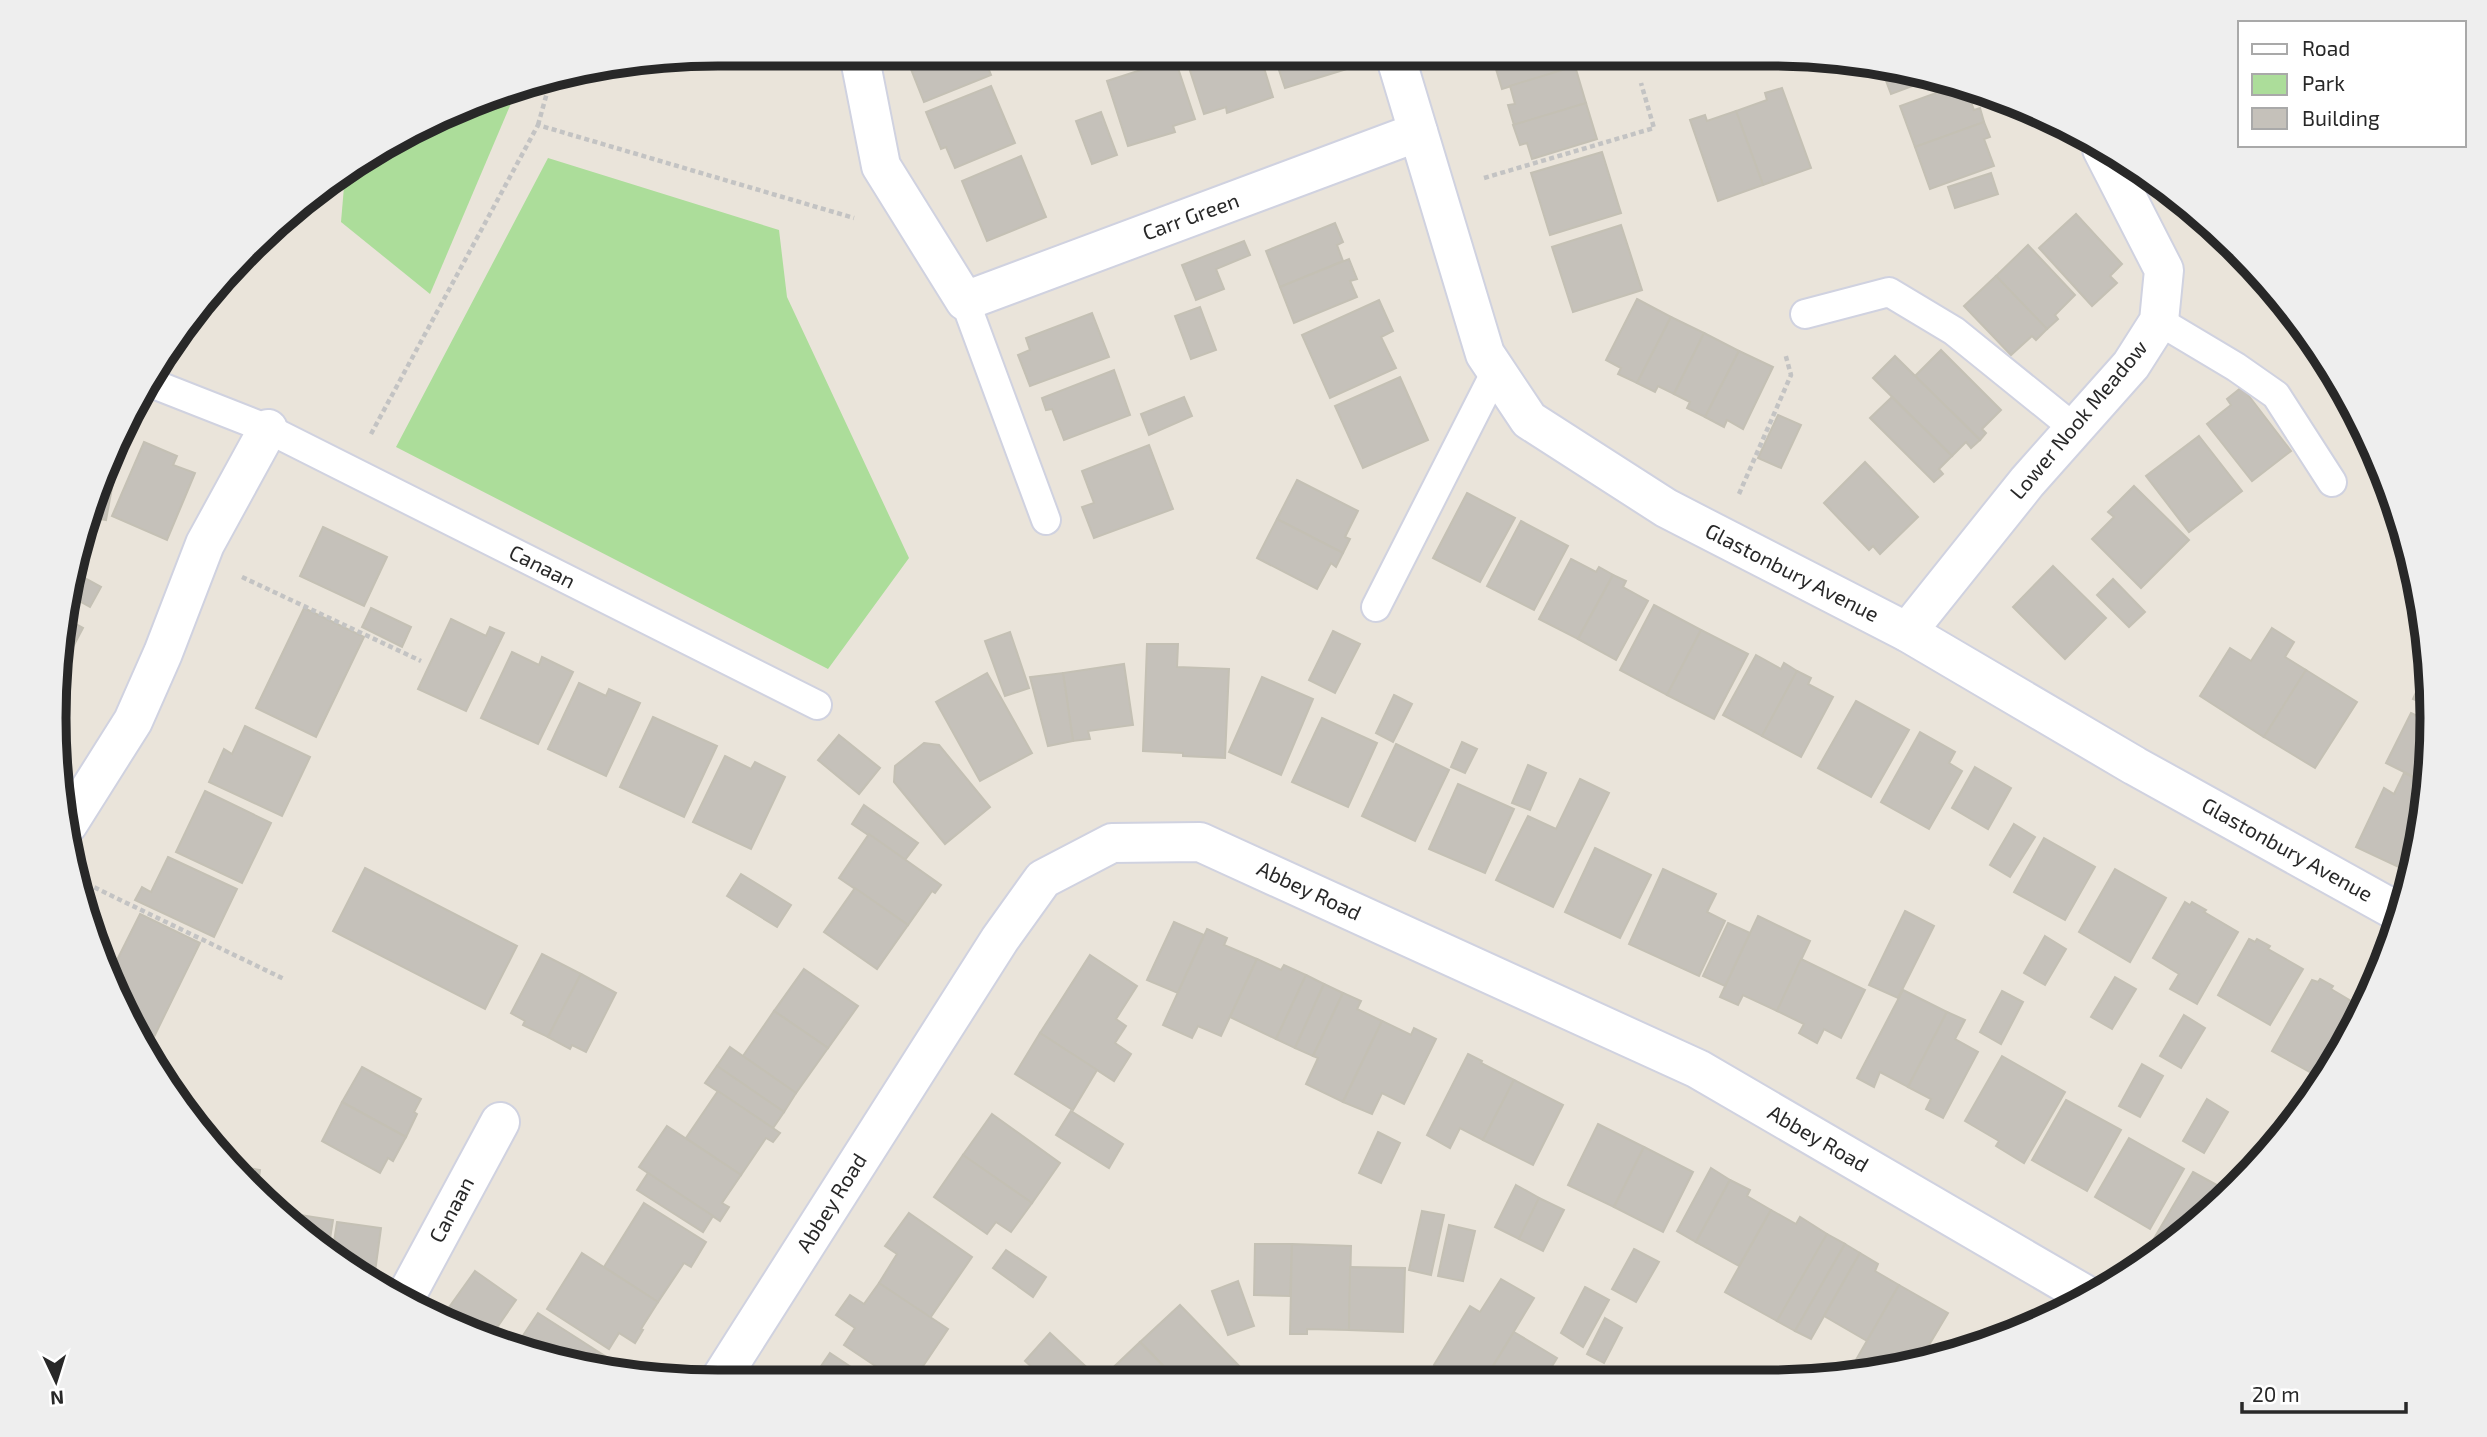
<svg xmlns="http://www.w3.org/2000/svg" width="2487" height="1437" viewBox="0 0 2487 1437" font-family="'Exo 2',sans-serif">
	<rect width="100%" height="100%" fill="#eae4da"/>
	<g fill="#acdd9a">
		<polygon points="518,87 430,294 341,222 345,175 505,89"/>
		<polygon points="548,158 779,230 787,297 909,558 828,669 396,447"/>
	</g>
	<g fill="#c5c1ba" stroke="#c4c0b4" stroke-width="2">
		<polygon points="912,55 983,55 991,75 924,102 909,64 915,62"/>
		<polygon points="1185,55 1260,55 1273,97 1227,113 1226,107 1204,114"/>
		<polygon points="1274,55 1349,55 1353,67 1285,88"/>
		<polygon points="1501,55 1571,55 1575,66 1502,89 1496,69 1504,67"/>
		<polygon points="1175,59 1195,119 1173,126 1175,132 1128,146 1107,81"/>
		<polygon points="1575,66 1586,103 1514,125 1508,105 1515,104 1510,86"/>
		<polygon points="1882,70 1931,79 1891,94"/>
		<polygon points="1958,85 1965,86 1974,110 1980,108 1984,122 1915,147 1900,106"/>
		<polygon points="991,86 1015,143 955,168 946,147 941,149 926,112"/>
		<polygon points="1782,88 1811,168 1763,185 1736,111 1767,100 1765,93"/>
		<polygon points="1586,103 1597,139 1532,159 1527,143 1520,145 1513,125"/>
		<polygon points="1736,111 1763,185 1718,201 1690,120 1705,115 1707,121"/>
		<polygon points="1101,112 1117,155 1092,164 1076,121"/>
		<polygon points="1984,122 1990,137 1984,139 1994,166 1930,189 1915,147"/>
		<polygon points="1602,152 1621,213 1550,235 1531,173"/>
		<polygon points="1021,156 1046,217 987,241 962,181"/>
		<polygon points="1991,173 1998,194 1955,208 1948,187"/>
		<polygon points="2076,214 2122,264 2110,276 2117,283 2092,306 2039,248"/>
		<polygon points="1335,223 1343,242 1337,245 1343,261 1280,287 1266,251"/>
		<polygon points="1621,225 1642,290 1573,312 1552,247"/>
		<polygon points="1244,241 1250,255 1216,269 1224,289 1196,300 1182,265"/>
		<polygon points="2028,245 2075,295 2055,315 2058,319 2047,329 1996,276"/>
		<polygon points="1349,259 1357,279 1350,281 1357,297 1294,323 1280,287"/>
		<polygon points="1996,276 2047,329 2036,340 2032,336 2011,355 1964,306"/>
		<polygon points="1637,299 1671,317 1637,383 1618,374 1621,368 1606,360"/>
		<polygon points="1379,300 1393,331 1381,337 1396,368 1330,398 1302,335"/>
		<polygon points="1200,307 1216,350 1191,359 1175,316"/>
		<polygon points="1092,313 1109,357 1030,386 1018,355 1030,350 1026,338"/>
		<polygon points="1671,317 1704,333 1674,394 1658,386 1655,392 1637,383"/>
		<polygon points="1704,333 1739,351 1705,417 1687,408 1690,402 1674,394"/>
		<polygon points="1941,350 2001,410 1982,429 1986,433 1980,440 1915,376"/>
		<polygon points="1739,351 1773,367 1743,429 1727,420 1724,427 1705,417"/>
		<polygon points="1895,356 1980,440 1971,448 1966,442 1952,456 1873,378"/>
		<polygon points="1114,370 1130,415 1064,440 1052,409 1046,410 1042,398"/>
		<polygon points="1400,377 1428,440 1363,468 1335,406"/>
		<polygon points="2242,387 2291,451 2252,481 2207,424 2231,405 2227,399"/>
		<polygon points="1184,397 1192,416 1149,435 1141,414"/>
		<polygon points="1892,397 1952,456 1939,469 1943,474 1934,482 1870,418"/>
		<polygon points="1778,415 1801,425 1781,468 1758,458"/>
		<polygon points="2199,436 2242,491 2189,532 2146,476"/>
		<polygon points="144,442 177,456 173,465 195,473 167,540 112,516"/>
		<polygon points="1149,445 1173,509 1094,538 1082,507 1094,503 1082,471"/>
		<polygon points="118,455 106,520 90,517"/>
		<polygon points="1865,462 1918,517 1880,554 1873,546 1869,550 1824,503"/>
		<polygon points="1297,480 1358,511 1345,537 1350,539 1343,553 1277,519"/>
		<polygon points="2134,486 2189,540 2141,588 2092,539 2114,517 2108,512"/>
		<polygon points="1467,493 1515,518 1480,582 1433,558"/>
		<polygon points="1277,519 1343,553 1336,567 1331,563 1317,589 1257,558"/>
		<polygon points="1521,521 1568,546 1534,610 1487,586"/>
		<polygon points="323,527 387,557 364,606 300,576"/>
		<polygon points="1571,559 1596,572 1599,567 1613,575 1578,639 1539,619"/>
		<polygon points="2053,566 2106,618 2065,659 2013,607"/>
		<polygon points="74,572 101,587 90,607 72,597"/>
		<polygon points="1613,575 1626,581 1623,587 1648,601 1616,660 1578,639"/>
		<polygon points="2113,579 2145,612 2129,627 2097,595"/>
		<polygon points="1654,605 1701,630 1667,695 1620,670"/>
		<polygon points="304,608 364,637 316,737 256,708"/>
		<polygon points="371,608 411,627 402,647 362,627"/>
		<polygon points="451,619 486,636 490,627 504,633 466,711 418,689"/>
		<polygon points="70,621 83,628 65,662"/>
		<polygon points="2272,628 2294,642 2285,657 2306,670 2264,737 2200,696 2230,648 2251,661"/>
		<polygon points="1701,630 1748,654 1714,719 1667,695"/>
		<polygon points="1333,631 1360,644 1335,693 1309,680"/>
		<polygon points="1010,632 1029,688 1005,696 985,641"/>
		<polygon points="1147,644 1178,644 1177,667 1229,669 1225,758 1183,756 1183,753 1143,751"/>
		<polygon points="512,652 539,665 542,657 573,672 538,744 481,718"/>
		<polygon points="1756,655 1781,669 1784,663 1797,671 1762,736 1723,715"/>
		<polygon points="1124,664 1133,725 1088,731 1090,739 1073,741 1063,673"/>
		<polygon points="2428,666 2432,707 2413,699"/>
		<polygon points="2306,670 2357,702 2315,768 2264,737"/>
		<polygon points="1797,671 1811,678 1808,684 1833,697 1801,757 1762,736"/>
		<polygon points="987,673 1032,753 980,781 936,702"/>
		<polygon points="1063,673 1073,741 1048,746 1030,677"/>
		<polygon points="1262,677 1313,699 1281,775 1229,752"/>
		<polygon points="579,683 606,696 609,689 640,703 606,776 548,749"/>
		<polygon points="1394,695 1412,704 1393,742 1376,733"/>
		<polygon points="1856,701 1909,730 1871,797 1818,768"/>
		<polygon points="2411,713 2432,723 2426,783 2386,763"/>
		<polygon points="653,717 717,746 684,817 620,787"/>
		<polygon points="1322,718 1377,743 1348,807 1292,782"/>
		<polygon points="245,726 310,757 282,816 209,782 224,749 232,754"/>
		<polygon points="1920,732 1955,752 1949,763 1962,771 1929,829 1881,802"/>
		<polygon points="839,735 880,768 859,794 818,760"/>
		<polygon points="1462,742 1477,749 1465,773 1451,767"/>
		<polygon points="924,743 939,745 990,807 945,844 894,782 895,766"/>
		<polygon points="1396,744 1449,770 1415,841 1362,816"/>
		<polygon points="725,756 751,769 755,762 785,777 751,849 693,822"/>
		<polygon points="1528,765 1546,773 1530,810 1512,803"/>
		<polygon points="1975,767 2011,788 1988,829 1952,808"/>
		<polygon points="2404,773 2426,783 2421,841 2405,870 2356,847 2384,788 2394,794"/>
		<polygon points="1580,779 1609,793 1553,907 1496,880 1528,816 1556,829"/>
		<polygon points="1458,784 1514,809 1485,873 1429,849"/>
		<polygon points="205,791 271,823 242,883 176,852"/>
		<polygon points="864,805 918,843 905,860 852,824"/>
		<polygon points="2014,824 2035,837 2010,877 1990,865"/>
		<polygon points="869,834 941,885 935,893 932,891 908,925 839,878"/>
		<polygon points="2044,838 2095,867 2065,920 2014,892"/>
		<polygon points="1595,848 1651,875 1620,938 1565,912"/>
		<polygon points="168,857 237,889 214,937 135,900 142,887 151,892"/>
		<polygon points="365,868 517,946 485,1009 333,931"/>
		<polygon points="1663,869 1716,894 1707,912 1725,921 1699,976 1629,944"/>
		<polygon points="2115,869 2166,898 2130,962 2079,932"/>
		<polygon points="741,874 791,905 777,927 727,896"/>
		<polygon points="855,888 908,925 877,969 824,932"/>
		<polygon points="2185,902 2190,905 2192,902 2206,910 2204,912 2238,932 2197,1004 2170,989 2179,974 2153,958"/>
		<polygon points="1905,911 1934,926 1898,998 1869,985"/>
		<polygon points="140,914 200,943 150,1045 111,972"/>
		<polygon points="1758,916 1810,941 1777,1011 1743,995 1738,1005 1720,997"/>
		<polygon points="1174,922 1204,935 1178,993 1147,980"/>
		<polygon points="1728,923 1750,933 1725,986 1703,976"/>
		<polygon points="1207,929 1227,938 1224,945 1257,959 1221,1036 1198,1026 1192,1038 1163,1025"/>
		<polygon points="2045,936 2066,949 2045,985 2024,973"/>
		<polygon points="2249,939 2255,942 2257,939 2270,946 2268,949 2303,969 2270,1025 2218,995"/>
		<polygon points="542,954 581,974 548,1037 523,1025 525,1021 511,1013"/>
		<polygon points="1090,955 1137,986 1116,1019 1126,1026 1115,1043 1131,1054 1114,1081 1040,1033"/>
		<polygon points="1257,959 1281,970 1284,965 1306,975 1276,1039 1230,1017"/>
		<polygon points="1801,959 1865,990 1841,1038 1824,1029 1817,1043 1799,1033 1804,1024 1777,1011"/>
		<polygon points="804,969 858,1006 828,1048 774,1011"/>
		<polygon points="581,974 616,993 586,1052 572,1045 570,1049 548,1037"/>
		<polygon points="1306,975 1324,984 1295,1048 1276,1039"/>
		<polygon points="2115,977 2136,989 2112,1029 2091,1017"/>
		<polygon points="2320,979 2333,986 2331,989 2363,1008 2324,1080 2272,1051 2312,980 2318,982"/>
		<polygon points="1324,984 1343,993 1313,1056 1295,1048"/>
		<polygon points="1903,990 1947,1012 1908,1087 1880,1072 1874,1087 1857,1078"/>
		<polygon points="2002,991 2023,1002 2001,1044 1980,1032"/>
		<polygon points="1343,993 1361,1001 1357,1009 1382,1021 1343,1102 1306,1084 1318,1058 1313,1056"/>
		<polygon points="774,1011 828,1048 796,1093 743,1056"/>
		<polygon points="1947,1012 1965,1020 1955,1039 1978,1052 1943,1118 1926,1109 1931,1099 1908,1087"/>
		<polygon points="2184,1015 2205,1028 2181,1068 2160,1056"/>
		<polygon points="1382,1021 1411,1035 1414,1028 1436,1039 1404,1104 1382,1093 1372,1114 1343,1102"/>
		<polygon points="1040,1033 1097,1070 1073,1110 1015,1074"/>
		<polygon points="730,1047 796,1093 784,1112 717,1066"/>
		<polygon points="1468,1054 1482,1061 1481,1063 1514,1080 1483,1140 1460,1128 1450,1148 1427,1135"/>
		<polygon points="2002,1056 2065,1092 2024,1163 1996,1146 1999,1141 1965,1121"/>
		<polygon points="2142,1064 2163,1076 2140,1117 2119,1106"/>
		<polygon points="717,1066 784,1112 773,1128 705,1083"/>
		<polygon points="362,1067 421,1099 414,1112 417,1114 406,1137 342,1102"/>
		<polygon points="1514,1080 1563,1105 1533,1165 1483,1140"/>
		<polygon points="718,1091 780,1133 773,1142 766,1138 741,1175 686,1138"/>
		<polygon points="2207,1099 2228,1112 2204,1153 2183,1141"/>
		<polygon points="2066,1100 2121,1130 2087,1191 2032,1160"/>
		<polygon points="342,1102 406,1137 393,1161 388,1158 380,1173 322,1141"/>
		<polygon points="1071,1111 1123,1144 1109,1168 1056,1135"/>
		<polygon points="992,1114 1060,1163 1032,1203 963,1155"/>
		<polygon points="1598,1124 1644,1147 1614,1207 1568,1185"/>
		<polygon points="667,1126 741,1175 722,1203 729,1207 720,1221 639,1167"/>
		<polygon points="1378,1132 1400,1143 1381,1183 1359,1173"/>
		<polygon points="2129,1138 2184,1169 2150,1229 2095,1197"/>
		<polygon points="2266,1138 2275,1143 2239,1187 2238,1186"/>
		<polygon points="1644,1147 1693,1172 1663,1232 1614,1207"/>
		<polygon points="963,1155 1032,1203 1011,1232 996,1222 987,1234 934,1197"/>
		<polygon points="238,1166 260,1170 258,1185"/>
		<polygon points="1711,1168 1730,1180 1696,1242 1677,1231"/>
		<polygon points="2193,1172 2224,1189 2218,1200 2221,1202 2161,1248 2152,1242"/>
		<polygon points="648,1173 713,1216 703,1232 637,1190"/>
		<polygon points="1730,1180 1750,1190 1747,1196 1771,1210 1739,1266 1696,1242"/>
		<polygon points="1516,1185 1539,1198 1519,1239 1495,1227"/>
		<polygon points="1539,1198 1564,1210 1543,1251 1519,1239"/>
		<polygon points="644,1203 706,1242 691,1267 684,1263 658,1302 604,1267"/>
		<polygon points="1771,1210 1796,1224 1800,1217 1827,1234 1777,1321 1725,1292"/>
		<polygon points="1422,1211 1444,1215 1431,1275 1409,1270"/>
		<polygon points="287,1213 333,1220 328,1251"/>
		<polygon points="909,1213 972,1257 930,1318 879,1283 897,1254 885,1246"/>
		<polygon points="337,1222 381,1228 375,1272 346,1268 332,1255"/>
		<polygon points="1449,1225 1475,1231 1463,1281 1438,1276"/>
		<polygon points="1827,1234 1845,1244 1795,1331 1777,1321"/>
		<polygon points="1255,1244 1292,1244 1290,1296 1254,1295"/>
		<polygon points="1292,1244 1351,1246 1349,1330 1307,1329 1307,1334 1290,1334"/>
		<polygon points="1845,1244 1860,1253 1811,1339 1795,1331"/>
		<polygon points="1634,1249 1659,1262 1636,1302 1612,1289"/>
		<polygon points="1006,1250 1046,1277 1033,1297 993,1268"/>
		<polygon points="582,1253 658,1302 641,1329 643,1330 635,1343 619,1333 609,1349 547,1309"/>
		<polygon points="1860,1253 1878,1264 1875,1271 1899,1285 1867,1341 1824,1316"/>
		<polygon points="1350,1267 1405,1268 1403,1332 1349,1330"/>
		<polygon points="475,1271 516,1300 489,1339 442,1317"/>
		<polygon points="1501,1279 1534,1298 1484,1381 1473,1381 1455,1371 1452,1376 1434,1365 1470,1306 1480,1312"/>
		<polygon points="1238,1281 1254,1326 1228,1335 1212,1291"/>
		<polygon points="879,1283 948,1329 913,1381 898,1381 844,1345 855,1328 836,1315 850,1295 864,1304"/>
		<polygon points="1899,1285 1948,1313 1920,1360 1905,1363 1902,1361 1901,1364 1851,1374 1849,1372"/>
		<polygon points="1585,1287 1609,1300 1583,1347 1561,1333"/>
		<polygon points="1180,1305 1244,1371 1236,1379 1238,1381 1178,1381 1140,1342"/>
		<polygon points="538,1313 619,1365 616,1370 514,1349"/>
		<polygon points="1605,1318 1622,1328 1604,1363 1587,1354"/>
		<polygon points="1514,1332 1557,1358 1543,1381 1484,1381"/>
		<polygon points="1050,1333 1097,1377 1093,1381 1047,1381 1025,1361"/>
		<polygon points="1983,1333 1996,1341 1974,1349"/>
		<polygon points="1140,1342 1178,1381 1101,1381 1100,1380"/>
		<polygon points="830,1353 872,1381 811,1381"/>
	</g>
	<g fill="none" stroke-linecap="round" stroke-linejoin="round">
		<defs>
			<g id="lane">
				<polyline points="965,301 1046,520"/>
				<polyline points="1805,314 1889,292 1954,331 2074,428"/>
				<polyline points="2159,321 2236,367 2276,395 2332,482"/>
				<polyline points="151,383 268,429 817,705"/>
				<polyline points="1376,607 1496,371"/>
			</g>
			<g id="street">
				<polyline points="859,54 881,166 965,301 1418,132"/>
				<polyline points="1395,55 1485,354 1529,420 1666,508 1907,632 2135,766 2400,913"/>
				<polyline points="1907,632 2027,482 2131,365 2159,321 2164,270 2102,149"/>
				<polyline points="68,824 133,721 163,653 205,544 268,429"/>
				<polyline points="405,1298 500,1122"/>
				<polyline points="719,1381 1000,939 1043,879 1112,843 1200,842 1698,1069 2091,1298"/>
			</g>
		</defs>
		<use href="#lane" stroke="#d0d2e0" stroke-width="32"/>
		<use href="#street" stroke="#d0d2e0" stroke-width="42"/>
		<g stroke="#c3c3c3" stroke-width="4.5" stroke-dasharray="5 3.5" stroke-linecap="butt">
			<polyline points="538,125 550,82"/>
			<polyline points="1484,178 1654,128 1641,83"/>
			<polyline points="371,434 538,125 854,218"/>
			<polyline points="1739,494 1791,375 1785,353"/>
			<polyline points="242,577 421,661"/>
			<polyline points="79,880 284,979"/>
		</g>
		<use href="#lane" stroke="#fff" stroke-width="28"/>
		<use href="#street" stroke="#fff" stroke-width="38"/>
	</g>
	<g text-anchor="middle" stroke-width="5" stroke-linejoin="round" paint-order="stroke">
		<g font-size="21" fill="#282828" stroke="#fff">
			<text transform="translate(1191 217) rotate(-20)" y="7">Carr Green</text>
			<text transform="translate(2079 420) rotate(-50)" y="7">Lower Nook Meadow</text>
			<text transform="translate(542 567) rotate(27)" y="7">Canaan</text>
			<text transform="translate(1792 573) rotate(27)" y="7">Glastonbury Avenue</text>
			<text transform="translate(2287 850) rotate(29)" y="7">Glastonbury Avenue</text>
			<text transform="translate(1309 891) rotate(25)" y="7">Abbey Road</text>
			<text transform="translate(1818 1139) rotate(30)" y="7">Abbey Road</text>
			<text transform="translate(832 1203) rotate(-58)" y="7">Abbey Road</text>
			<text transform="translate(452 1210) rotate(-62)" y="7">Canaan</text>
		</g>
	</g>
	<path d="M0 0H2487V1437H0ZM718 66H1768A652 652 0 0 1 2420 718V718A652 652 0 0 1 1768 1370H718A652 652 0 0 1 66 718V718A652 652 0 0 1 718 66Z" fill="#eee" fill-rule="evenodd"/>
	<path fill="none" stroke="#282828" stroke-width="9" d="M718 66H1768A652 652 0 0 1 2420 718V718A652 652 0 0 1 1768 1370H718A652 652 0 0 1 66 718V718A652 652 0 0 1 718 66Z"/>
	<rect x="2238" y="21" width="228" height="126" fill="#ffffff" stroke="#a9a9a9" stroke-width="2"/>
	<rect x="2252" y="44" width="35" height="10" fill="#ffffff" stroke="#a9a9a9" stroke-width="2"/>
	<text x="2302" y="56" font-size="21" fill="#282828">Road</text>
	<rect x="2252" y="74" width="35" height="21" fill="#acdd9a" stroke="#a9a9a9" stroke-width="2"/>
	<text x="2302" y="91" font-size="21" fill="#282828">Park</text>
	<rect x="2252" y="108" width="35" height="21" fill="#c5c1ba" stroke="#a9a9a9" stroke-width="2"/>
	<text x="2302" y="126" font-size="21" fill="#282828">Building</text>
	<g transform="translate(56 1381) rotate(176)" stroke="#ffffff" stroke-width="5" paint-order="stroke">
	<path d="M0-5L12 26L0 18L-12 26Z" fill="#282828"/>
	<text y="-10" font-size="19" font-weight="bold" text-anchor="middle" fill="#282828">N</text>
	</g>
	<path d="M2242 1402v10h164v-10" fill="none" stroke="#282828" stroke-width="3.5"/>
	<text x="2252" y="1402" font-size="21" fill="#282828" stroke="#ffffff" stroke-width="5" paint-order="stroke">20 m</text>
</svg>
